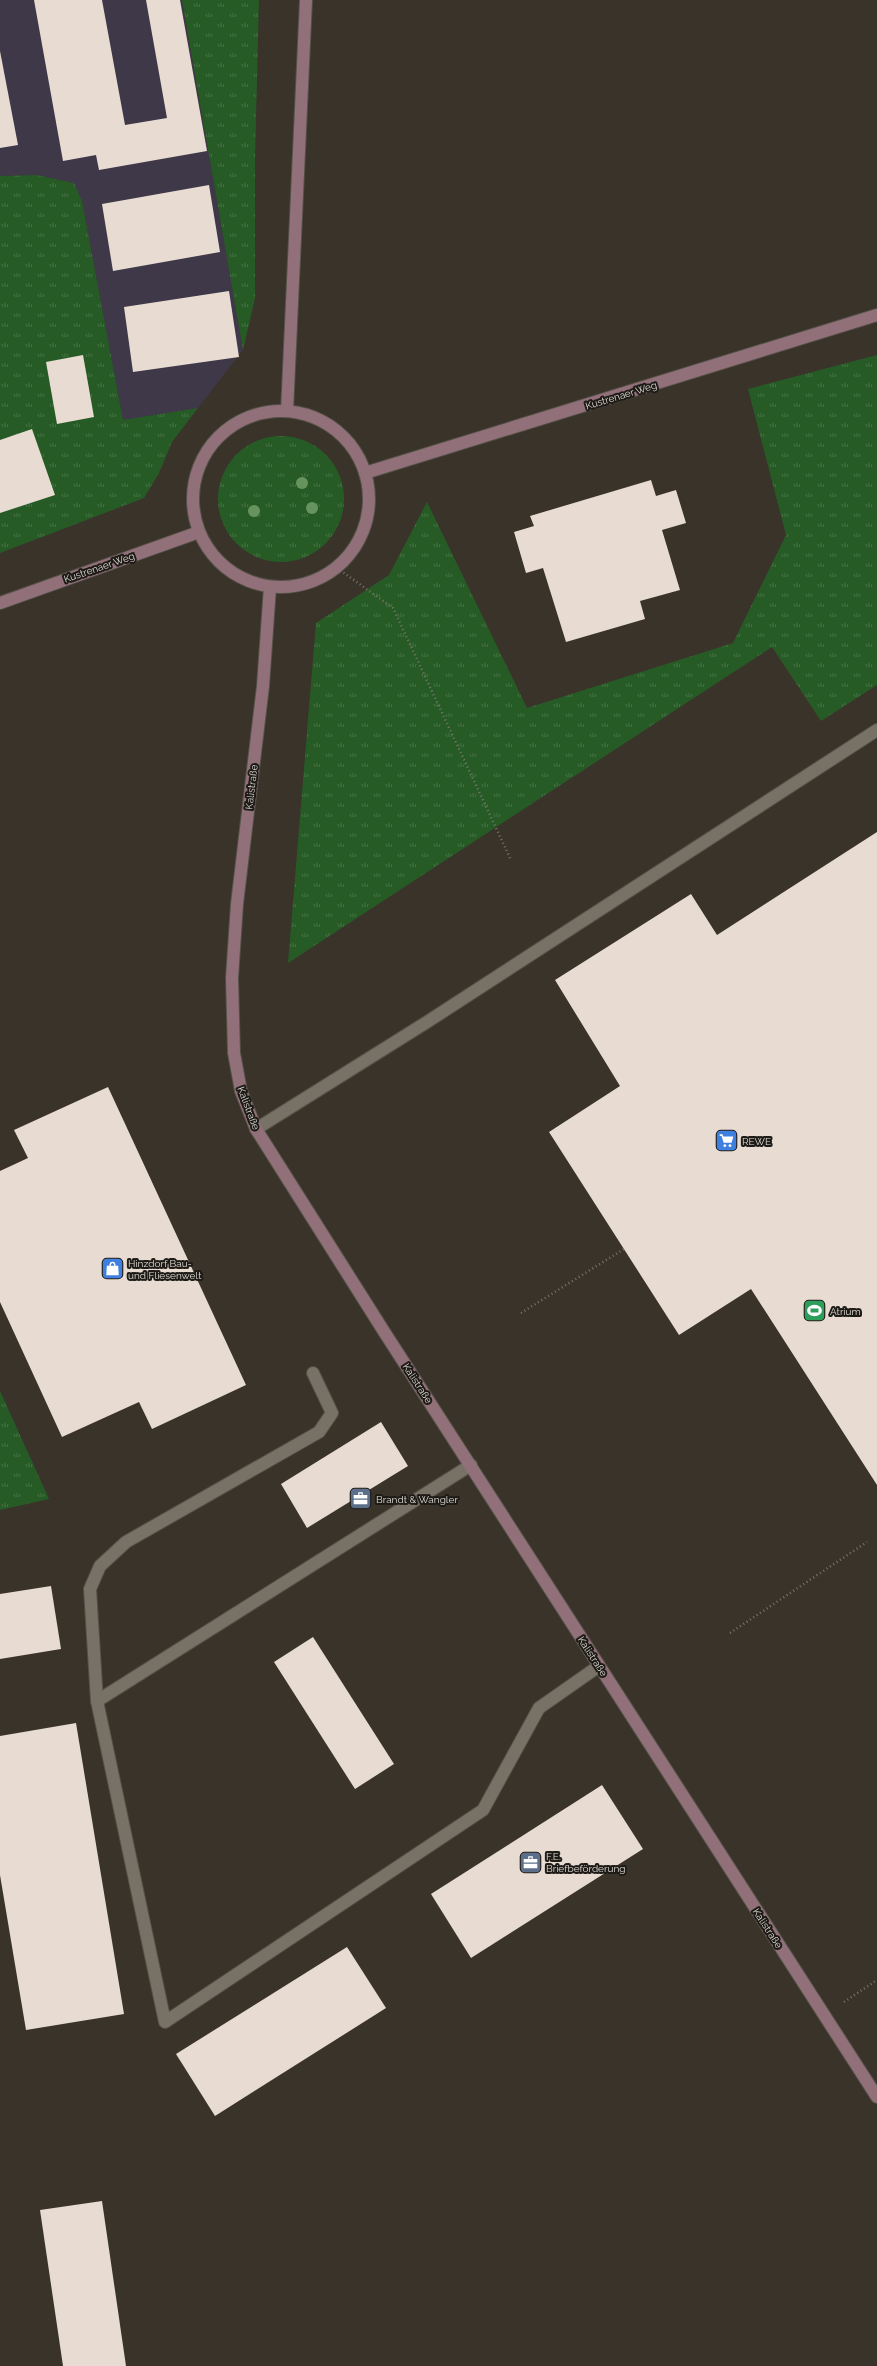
<svg xmlns="http://www.w3.org/2000/svg" width="877" height="2366" viewBox="0 0 877 2366" font-family="Raleway,sans-serif">
	<defs>
		<pattern id="grass-tufts" width="24" height="20" patternUnits="userSpaceOnUse"><rect width="24" height="20" fill="#275b26"/><path d="M3 7l-1-3M5 7V3M7 7l1-3M15 17l-1-3M17 17v-4M19 17l1-3" fill="none" stroke="#467245"/></pattern>
	</defs>
	<rect width="100%" height="100%" fill="#393329"/>
	<polygon fill="#3f3848" points="0,0 182,0 243,350 198,408 123,421 82,201 74,183 36,175 0,176"/>
	<g fill="url(#grass-tufts)">
		<polygon points="182,0 259,0 255,157 255,298 243,350"/>
		<polygon points="36,175 74,183 82,201 123,420 198,408 172,442 159,473 144,498 0,553 0,176"/>
		<polygon points="877,355 877,685 821,721 772,647 288,963 316,623 389,575 427,502 527,708 733,643 786,535 748,389"/>
		<circle cx="281" cy="499" r="63"/>
		<polygon points="0,1391 49,1499 0,1510"/>
	</g>
	<g fill="#e8dcd2">
		<polygon points="34,0 102,0 125,125 167,118 146,0 180,0 207,151 99,170 96,155 63,161"/>
		<polygon points="0,51 18,145 0,148"/>
		<polygon points="209,185 220,252 113,271 102,204"/>
		<polygon points="229,291 239,357 133,372 124,307"/>
		<polygon points="83,355 94,417 57,424 46,362"/>
		<polygon points="32,429 55,495 0,513 0,440"/>
		<polygon points="651,480 656,496 676,490 686,523 662,530 680,590 640,601 645,619 566,642 543,568 526,573 514,532 534,526 530,516"/>
		<polygon points="877,832 877,1485 751,1289 679,1335 549,1132 620,1086 555,980 691,894 717,935"/>
		<polygon points="108,1087 246,1385 152,1429 139,1402 62,1437 0,1302 0,1171 28,1158 14,1130"/>
		<polygon points="381,1422 408,1466 307,1528 281,1484"/>
		<polygon points="51,1586 61,1649 0,1659 0,1594"/>
		<polygon points="313,1637 394,1764 355,1789 274,1662"/>
		<polygon points="76,1723 124,2014 26,2030 0,1875 0,1736"/>
		<polygon points="602,1785 643,1849 471,1958 431,1894"/>
		<polygon points="347,1947 386,2008 215,2116 176,2054"/>
		<polygon points="102,2201 126,2366 63,2366 40,2210"/>
	</g>
	<g fill="none" stroke-linecap="round" stroke-linejoin="round">
		<defs>
			<g id="lane">
				<polyline points="256,1129 427,1022 877,730"/>
				<polyline points="471,1465 97,1701 165,2022 483,1810 539,1708 599,1666"/>
				<polyline points="97,1701 90,1589 100,1566 126,1542 319,1432 332,1413 313,1373"/>
			</g>
			<g id="secondary">
				<circle cx="281" cy="499" r="88"/>
				<polyline points="287,411 306,0"/>
				<polyline points="365,473 877,315"/>
				<polyline points="270,587 263,686 237,904 232,978 234,1053 241,1091 256,1129 383,1330 877,2097"/>
				<polyline points="0,603 199,532"/>
			</g>
		</defs>
		<use href="#lane" stroke="#555148" stroke-width="14"/>
		<use href="#secondary" stroke="#555148" stroke-width="14"/>
		<g stroke="#7a756c" stroke-width="2.5" stroke-dasharray="1 3" stroke-linecap="butt">
			<polyline points="337,568 393,608 511,860"/>
			<polyline points="521,1313 624,1249"/>
			<polyline points="730,1633 867,1542"/>
			<polyline points="844,2002 877,1980"/>
		</g>
		<use href="#lane" stroke="#787166" stroke-width="12"/>
		<use href="#secondary" stroke="#91707a" stroke-width="12"/>
	</g>
	<g fill="#67945e">
		<circle cx="302" cy="483" r="6"/>
		<circle cx="312" cy="508" r="6"/>
		<circle cx="254" cy="511" r="6"/>
	</g>
	<defs>
		<symbol id="supermarket-square" viewBox="-11 -11 22 22"><rect x="-9" y="-9" width="18" height="18" rx="4" fill="#3f7fe0" stroke="#1e1b17"/><path d="M-6-5.5h2.5l.6 2H6L4.5 2H-2.5L-4.4-4H-6ZM-1.5 3.2a1.3 1.3 0 1 0 .1 0ZM3 3.2a1.3 1.3 0 1 0 .1 0Z" fill="#fff"/></symbol>
		<symbol id="shop-square" viewBox="-11 -11 22 22"><rect x="-9" y="-9" width="18" height="18" rx="4" fill="#3f7fe0" stroke="#1e1b17"/><path d="M-5-2.5h2.3a2.7 3.5 0 0 1 5.4 0H5L5.5 6h-11ZM-1.5-2.5h3a1.5 2.3 0 0 0-3 0Z" fill="#fff"/></symbol>
		<symbol id="stadium-square" viewBox="-11 -11 22 22"><rect x="-9" y="-9" width="18" height="18" rx="4" fill="#2e9e5b" stroke="#1e1b17"/><path d="M0-5a6.5 5 0 1 0 0 10a6.5 5 0 1 0 0-10ZM-3.5-1.8h7v3.6h-7Z" fill="#fff"/></symbol>
		<symbol id="office-square" viewBox="-11 -11 22 22"><rect x="-9" y="-9" width="18" height="18" rx="4" fill="#5c6f8a" stroke="#1e1b17"/><path d="M-6-3h4V-5.5h4V-3h4V5H-6ZM-1-4.5V-3h2v-1.5ZM-6 0V1H6V0Z" fill="#fff"/></symbol>
	</defs>
	<g fill-rule="evenodd">
		<use href="#supermarket-square" x="714" y="1128" width="25" height="25"/>
		<use href="#shop-square" x="100" y="1256" width="25" height="25"/>
		<use href="#stadium-square" x="802" y="1298" width="25" height="25"/>
		<use href="#office-square" x="348" y="1486" width="25" height="25"/>
		<use href="#office-square" x="518" y="1850" width="25" height="25"/>
	</g>
	<g text-anchor="middle" stroke-width="4" stroke-linejoin="round" paint-order="stroke">
		<g font-size="10" fill="#dfdbd5" stroke="#1e1b17">
			<text transform="translate(621 395) rotate(-17)" y="4">Kustrenaer Weg</text>
			<text transform="translate(99 567) rotate(-19)" y="4">Kustrenaer Weg</text>
			<text transform="translate(251 787) rotate(-83)" y="4">Kalistraße</text>
			<text transform="translate(249 1108) rotate(69)" y="4">Kalistraße</text>
			<text transform="translate(418 1383) rotate(57)" y="4">Kalistraße</text>
			<text transform="translate(593 1656) rotate(57)" y="4">Kalistraße</text>
			<text transform="translate(768 1928) rotate(57)" y="4">Kalistraße</text>
		</g>
		<g font-size="10" fill="#dfdbd5" stroke="#1e1b17" text-anchor="start">
			<text x="742" y="1145">REWE</text>
			<text x="128" y="1267">Hinzdorf Bau-<tspan x="128" dy="12">und Fliesenwelt</tspan></text>
			<text x="830" y="1315">Atrium</text>
			<text x="376" y="1503">Brandt &amp; Wangler</text>
			<text x="546" y="1860">F.E.<tspan x="546" dy="12">Briefbeförderung</tspan></text>
		</g>
	</g>
</svg>
